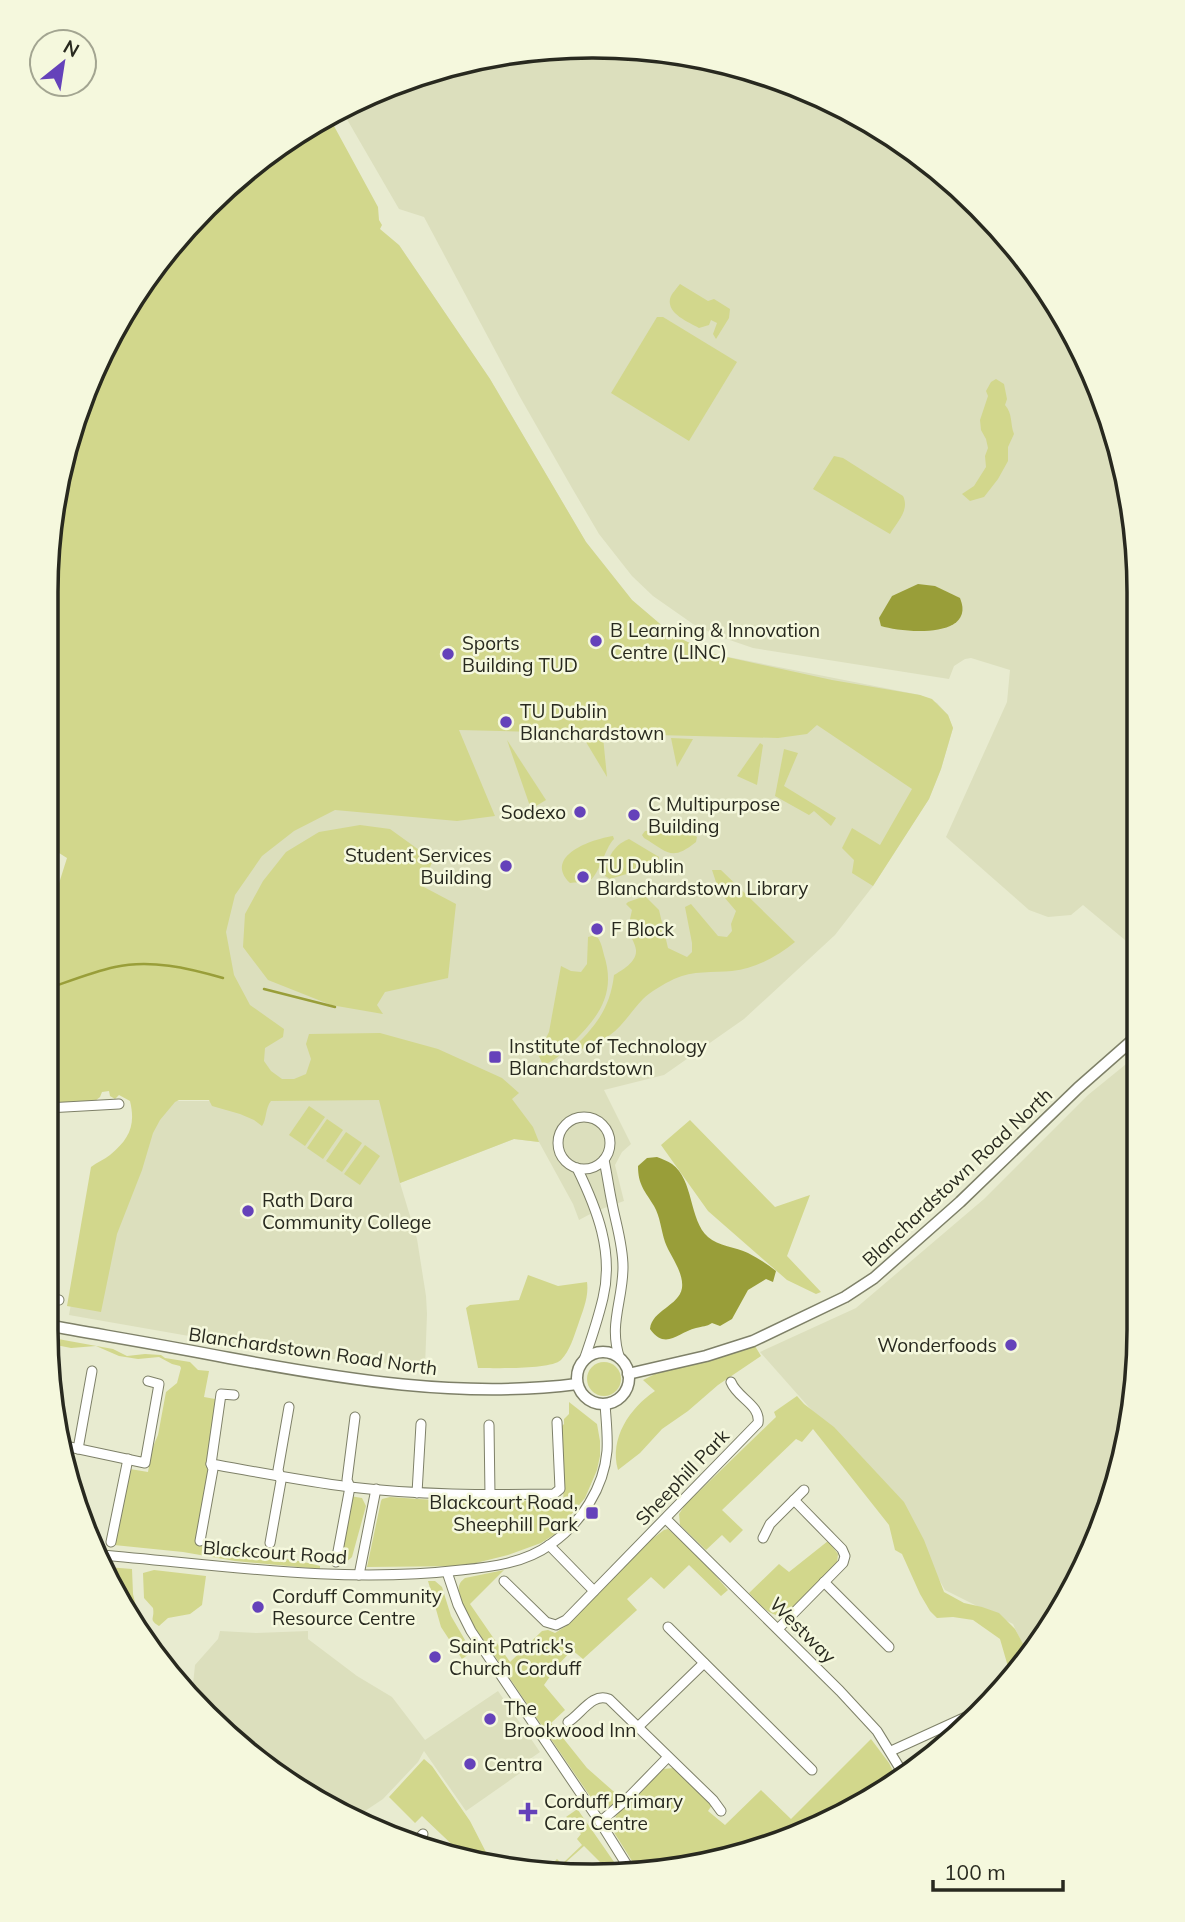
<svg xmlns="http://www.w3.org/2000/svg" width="1185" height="1922" viewBox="0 0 1185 1922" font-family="Mulish,sans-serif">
	<rect width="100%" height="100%" fill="#e8ebd0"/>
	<g fill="#dcdfbd">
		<polygon points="628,47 734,64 834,102 925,158 1004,232 1066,319 1121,451 1138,556 1137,950 1083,905 1071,915 1048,917 1029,910 946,837 1007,702 1010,670 971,658 965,659 954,666 949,679 753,648 718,636 693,624 653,596 632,576 599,534 572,488 520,397 424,217 399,209 341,109 416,75 521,50"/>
		<polygon points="399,245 490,379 586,542 632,600 673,635 713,654 920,695 937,703 948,715 953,728 941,769 929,799 873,886 835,935 744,1019 664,1075 604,1090 631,1144 622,1152 615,1165 624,1201 596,1211 579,1220 573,1204 539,1142 514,1139 400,1183 417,1239 426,1296 427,1314 425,1367 309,1357 69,1315 94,1177 173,1101 253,1101 50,522"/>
		<polygon points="1136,1056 1135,1400 1098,1538 1029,1658 1013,1624 945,1590 929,1562 830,1431 760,1352 856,1308 984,1199 1088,1095"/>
		<polygon points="220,1631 256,1633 308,1631 308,1639 357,1676 392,1697 425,1740 498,1691 540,1752 530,1759 533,1764 466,1811 424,1751 418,1762 383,1799 356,1817 288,1784 192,1694 195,1665 218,1639"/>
	</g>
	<g fill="#d2d78c">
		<path d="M328,115l50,92 1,13 3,5 -2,4 19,16 91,134 96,163 46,58 41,35 40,19 119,26 88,15 12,4 16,16 5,13 -12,41 -12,30 -56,87 -21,-13 2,-13 -12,-12 10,-20 28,17 32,-56 -95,-64 -10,9 -29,4 -319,-8 36,86 -38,5 -122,-11 -41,21 -32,25 -27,39 -9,37 8,43 16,30 34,24 -1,8 -18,11 -1,13 7,10 11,8h12l12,-5 5,-15 -5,-15 3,-10 71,-1 58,16 64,29 17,15 -7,6 21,28 6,15 -25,-3 -114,44 -21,-83 -108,1c-6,7 -4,18 -9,25l-8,-6 -14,-6 -28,-8 -3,-6h-30l-4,2 -15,18 -7,13 -11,37 -25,64 -16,78 -34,-6 24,-139c6,-5 13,-7 19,-12 19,-16 26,-29 20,-54l-11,-6 -4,4 -5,-3 -1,-5 -7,1 -2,5 -5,4 -48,2 1,-136 3,-1 1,-10 -4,-7v-50l7,-3 12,-38 -8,-5 -11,2 2,-333 37,-138 71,-124 74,-78 87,-63z"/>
		<path d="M680,284l28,17 6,-2 16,10 -1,9 -13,21 -3,-5 4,-11 -6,-3 -2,5 -10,3c-10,-6 -32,-14 -29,-29 1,-5 7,-11 10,-15z"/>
		<polygon points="657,317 663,317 737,362 689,441 611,393"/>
		<path d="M996,379l8,5 3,15 -2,6c8,9 5,19 9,29l-6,13v14l-10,18 -14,18 -14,4 -8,-7 12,-8 12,-19 -1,-11 3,-8 -2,-9 -5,-9 -1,-10 8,-24 -2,-5 5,-9z"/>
		<path d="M834,456l9,2 60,38c7,14 -6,26 -13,38l-77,-45z"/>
		<polygon points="583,737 603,737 607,777"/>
		<polygon points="671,738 693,739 677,767"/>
		<polygon points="507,740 546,800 531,809"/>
		<polygon points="760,743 763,745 757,785 737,776"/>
		<polygon points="784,749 798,753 784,786 836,818 831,826 814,811 809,815 775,796"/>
		<polygon points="360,825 390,829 433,860 422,886 456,904 448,978 385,992 377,1005 383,1014 331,1005 268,980 243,947 245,914 263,881 286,852 319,832"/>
		<path d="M657,830l37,5 3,2 -1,5c-25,20 -28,10 -52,-4l-2,-3 3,-4z"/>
		<path d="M613,836l1,3c-10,10 -15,39 -27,43 -5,1 -12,0 -17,1 -27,-27 22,-44 43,-47z"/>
		<path d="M629,839l30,18 -3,8 -46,14 -5,-3c1,-16 8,-31 24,-37z"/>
		<path d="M712,870h9l74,72c-17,14 -40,27 -63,29 -19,2 -39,-1 -58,8 -10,5 -23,12 -31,20 -12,12 -19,26 -33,36 -12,8 -26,13 -39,18l-1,-2c24,-23 40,-41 44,-76 8,-5 23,-13 22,-25 -1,-8 -7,-14 -7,-23 0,-5 2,-12 3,-17l-6,-6 2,-2 17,-6 14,14 9,38 19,9 5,-5v-9l-7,-36 6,-3 27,32 9,1 5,-6 -1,-7 5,-13 -17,-20z"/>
		<path d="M595,935c6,5 7,12 9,20 12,37 -4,61 -31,87 -10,10 -17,19 -30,23l-5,-11 11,-22 12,-66 10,5 10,1 6,-8 1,-27z"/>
		<polygon points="309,1106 325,1117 305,1146 289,1135"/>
		<polygon points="327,1119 343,1130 323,1159 307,1148"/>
		<polygon points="690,1120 775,1207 810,1195 787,1256 821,1292 816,1294 787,1280 708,1211 661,1145"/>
		<polygon points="346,1132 362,1143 342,1172 326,1161"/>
		<polygon points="365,1145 380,1156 360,1185 344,1174"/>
		<path d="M528,1275l30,11 29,-4c2,15 -4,28 -9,43 -4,11 -8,26 -17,35 -11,10 -67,8 -83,8l-12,-60 4,-3 49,-5z"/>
		<polygon points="47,1337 113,1349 127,1356 145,1354 161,1355 165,1358 190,1362 198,1370 209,1371 204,1397 215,1399 208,1474 195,1543 304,1562 320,1566 320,1569 235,1561 183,1552 114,1545 130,1469 148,1472 152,1449 158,1435 166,1392 177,1383 181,1368 180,1366 172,1364 159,1357 138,1359 119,1356 96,1346 71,1348 56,1345 47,1341"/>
		<path d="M755,1346l6,10 -43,29 -30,26 -26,18 -22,24 -22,17c-9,-32 12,-62 37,-79l-12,-11 12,-6 48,-12z"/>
		<circle cx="604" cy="1379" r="17"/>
		<polygon points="797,1396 804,1404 834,1427 904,1502 924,1540 944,1592 964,1603 982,1607 999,1613 1015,1629 1030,1657 1011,1677 1000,1639 973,1620 953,1617 937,1618 930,1611 920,1594 902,1554 895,1550 889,1525 813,1429 802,1442 796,1439 722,1510 743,1530 730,1543 722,1535 706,1550 680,1525 679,1514 685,1505 776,1417 774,1412"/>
		<path d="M569,1402l28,22 3,17v15l-3,14 -12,28 -30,36 -14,9 -33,12 -44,11 -97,1 14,-66 1,-2 8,-2c49,4 99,6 149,3v8h25l-4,-80 4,-4v-5l5,-5z"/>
		<polygon points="350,1496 362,1498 366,1506 352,1557 344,1564 339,1564"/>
		<path d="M668,1529l33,30 27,31 -7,6 -32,-31 -25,24 -13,-12 -24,22 10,11 -54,49 -11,-9 -14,15 -14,20 21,25 -14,13 36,45 34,30 -7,7 -9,3 -11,-6c-32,-47 -64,-93 -95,-140 -14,-21 -34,-44 -40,-70 -1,-7 1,-10 6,-14l39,-8 -34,34 40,58 32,-31 6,-1 7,3 11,-7 86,-87 12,-9z"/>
		<path d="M828,1541l10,13 -1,9 -52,52c-16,3 -26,-12 -36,-22l30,-29 10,8z"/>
		<polygon points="107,1567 132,1569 133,1594 136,1607 134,1616"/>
		<path d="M154,1570l52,6 -4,29 -12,9 -22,4 -9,8c-11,-7 -4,-7 -6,-18l-9,-10 -1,-25z"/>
		<polygon points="428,1581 435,1581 442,1587 451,1616 472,1652 462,1659 441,1627"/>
		<polygon points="871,1739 889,1763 897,1779 768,1848 637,1869 612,1829 613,1821 618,1813 663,1769 673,1768 710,1803 712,1805 708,1811 725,1825 761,1790 791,1819"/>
		<polygon points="424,1759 432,1766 470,1821 490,1860 463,1855 422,1816 415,1823 389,1797"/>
		<polygon points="576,1810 578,1810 621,1872 611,1873 584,1846 556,1871 552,1864 557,1859 562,1864 582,1845 577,1839 581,1834 566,1817"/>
	</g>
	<g fill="#999e39">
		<path d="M918,584l17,2 25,12c17,41 -57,35 -79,28l-2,-8 13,-22z"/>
		<path d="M657,1157c5,2 11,4 15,7 22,16 17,56 36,73 10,9 28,10 40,16 10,5 19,11 28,18l-3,11 -7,-3 -18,11 -16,29 -12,7 -8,-3c-6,4 -9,3 -16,5 -18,4 -30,23 -46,1 2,-19 29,-23 32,-41 2,-16 -12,-32 -17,-46 -4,-12 -5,-26 -11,-36 -9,-15 -16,-21 -16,-40l9,-8z"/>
	</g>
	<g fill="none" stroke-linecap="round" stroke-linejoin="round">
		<g stroke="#999e39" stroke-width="2.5">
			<path d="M47,989c23,-8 45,-17 68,-22 35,-8 73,1 108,11"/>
			<polyline points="264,989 335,1007"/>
		</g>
		<defs>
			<g id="minor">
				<polyline points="47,1108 119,1104"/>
				<circle cx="584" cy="1143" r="26"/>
				<path d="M604,1160c3,14 5,29 8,43 4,21 11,42 11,64 0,34 -15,58 -3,92"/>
				<path d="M577,1168c20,41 37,84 26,130 -5,21 -12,42 -19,62"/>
				<polyline points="46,1298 59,1300"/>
				<polyline points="489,1425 490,1495"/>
				<polyline points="65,1446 145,1463 159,1384 148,1381"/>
				<polyline points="78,1449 92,1371"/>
				<path d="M211,1464c46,8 92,17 139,23 68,8 136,8 204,7l6,-5 -3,-67"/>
				<polyline points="417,1493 421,1424"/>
				<polyline points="666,1519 840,1691 877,1731 904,1775"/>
				<polyline points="763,1538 770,1524 804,1490"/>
				<polyline points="200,1541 213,1469 211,1464 221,1394 234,1395"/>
				<polyline points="111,1542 128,1459"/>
				<polyline points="270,1543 281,1481 278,1470 289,1407"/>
				<polyline points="549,1545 594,1591"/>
				<path d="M101,1555c120,10 239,29 360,15 31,-3 64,-7 90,-26 30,-21 53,-56 56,-93 1,-15 -1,-32 -2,-47"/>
				<polyline points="336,1562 350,1487 347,1480 355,1417"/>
				<polyline points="447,1572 458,1605 471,1631 600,1822 630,1870"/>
				<polyline points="359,1575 376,1489"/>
				<path d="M504,1581l42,41 10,3 10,-5 192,-197c3,-18 -21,-25 -27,-41"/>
				<polyline points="824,1582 889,1647"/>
				<polyline points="668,1627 812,1770"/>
				<polyline points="778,1629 843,1563 845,1556 842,1549 794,1500"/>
				<path d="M568,1722c13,-8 25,-30 41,-23l104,101 8,11"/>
				<polyline points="638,1727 704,1663"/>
				<polyline points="891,1751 970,1715"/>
				<polyline points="600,1822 628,1798 668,1757"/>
				<polyline points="413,1846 423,1834"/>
			</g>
			<g id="major">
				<path d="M46,1325c61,11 122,21 183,33 114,21 232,41 348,26"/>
				<circle cx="603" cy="1378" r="26"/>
				<polyline points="628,1374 706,1356 753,1341 845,1297 874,1278 960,1202 1078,1088 1136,1037"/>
			</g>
		</defs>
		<use href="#minor" stroke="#7e8068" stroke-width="11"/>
		<use href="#major" stroke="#7e8068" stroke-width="13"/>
		<use href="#minor" stroke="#fff" stroke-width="9"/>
		<use href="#major" stroke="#fff" stroke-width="10"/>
	</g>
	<g fill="#6542ba" stroke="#f5f8dd" stroke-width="2.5">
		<circle cx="596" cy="641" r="7"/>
		<circle cx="448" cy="654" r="7"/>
		<circle cx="506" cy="722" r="7"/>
		<circle cx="580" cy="812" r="7"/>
		<circle cx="634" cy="815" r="7"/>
		<circle cx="506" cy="866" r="7"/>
		<circle cx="583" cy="877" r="7"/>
		<circle cx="597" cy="929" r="7"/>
		<rect x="488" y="1050" width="14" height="14" rx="3.5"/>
		<circle cx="248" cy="1211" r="7"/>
		<circle cx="1011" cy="1345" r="7"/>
		<rect x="585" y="1506" width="14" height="14" rx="3.5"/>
		<circle cx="258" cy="1607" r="7"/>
		<circle cx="435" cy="1657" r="7"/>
		<circle cx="490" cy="1719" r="7"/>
		<circle cx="470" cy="1764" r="7"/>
		<path d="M524.5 1801.5h7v7h7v7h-7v7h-7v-7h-7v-7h7z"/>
	</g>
	<g text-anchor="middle" stroke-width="5" stroke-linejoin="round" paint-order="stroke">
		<g font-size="19" fill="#28291f" stroke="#f5f8dd" text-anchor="start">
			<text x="610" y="637">B Learning &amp; Innovation<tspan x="610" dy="22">Centre (LINC)</tspan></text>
			<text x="462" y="650">Sports<tspan x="462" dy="22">Building TUD</tspan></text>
			<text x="520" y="718">TU Dublin<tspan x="520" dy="22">Blanchardstown</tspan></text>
			<text x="648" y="811">C Multipurpose<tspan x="648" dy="22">Building</tspan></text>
			<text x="566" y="819" text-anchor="end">Sodexo</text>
			<text x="492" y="862" text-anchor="end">Student Services<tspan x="492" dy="22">Building</tspan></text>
			<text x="597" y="873">TU Dublin<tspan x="597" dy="22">Blanchardstown Library</tspan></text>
			<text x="611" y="936">F Block</text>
			<text x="509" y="1053">Institute of Technology<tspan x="509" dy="22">Blanchardstown</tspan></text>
			<text x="262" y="1207">Rath Dara<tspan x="262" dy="22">Community College</tspan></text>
			<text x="997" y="1352" text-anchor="end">Wonderfoods</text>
			<text x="578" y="1509" text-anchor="end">Blackcourt Road,<tspan x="578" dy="22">Sheephill Park</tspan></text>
			<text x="272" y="1603">Corduff Community<tspan x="272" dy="22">Resource Centre</tspan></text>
			<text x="449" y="1653">Saint Patrick's<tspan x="449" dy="22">Church Corduff</tspan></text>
			<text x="504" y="1715">The<tspan x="504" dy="22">Brookwood Inn</tspan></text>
			<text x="484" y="1771">Centra</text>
			<text x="544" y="1808">Corduff Primary<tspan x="544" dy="22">Care Centre</tspan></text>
		</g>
		<g font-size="19" fill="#28291f" stroke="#f5f8dd">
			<text transform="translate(957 1177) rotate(-43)" y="7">Blanchardstown Road North</text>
			<text transform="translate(313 1351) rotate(8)" y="7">Blanchardstown Road North</text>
			<text transform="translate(682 1477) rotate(-46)" y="7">Sheephill Park</text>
			<text transform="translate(275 1552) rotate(4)" y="7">Blackcourt Road</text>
			<text transform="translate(803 1630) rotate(45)" y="7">Westway</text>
		</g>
	</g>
	<path d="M0 0H1185V1922H0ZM592 58H593A534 534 0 0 1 1127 592V1330A534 534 0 0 1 593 1864H592A534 534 0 0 1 58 1330V592A534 534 0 0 1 592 58Z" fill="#f5f8dd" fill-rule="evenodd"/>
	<path fill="none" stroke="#28291f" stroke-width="3.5" d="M592 58H593A534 534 0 0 1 1127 592V1330A534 534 0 0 1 593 1864H592A534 534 0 0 1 58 1330V592A534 534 0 0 1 592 58Z"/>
	<g transform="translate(63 63) rotate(30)"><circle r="33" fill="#f5f8dd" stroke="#a3a591" stroke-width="2"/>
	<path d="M0-5L12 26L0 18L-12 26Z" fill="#6542ba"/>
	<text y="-10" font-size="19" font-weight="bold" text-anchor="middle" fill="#28291f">N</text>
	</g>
	<path d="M933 1880v10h130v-10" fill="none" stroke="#28291f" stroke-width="3.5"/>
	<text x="944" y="1880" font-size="21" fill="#28291f" stroke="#f5f8dd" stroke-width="5" paint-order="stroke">100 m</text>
</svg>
